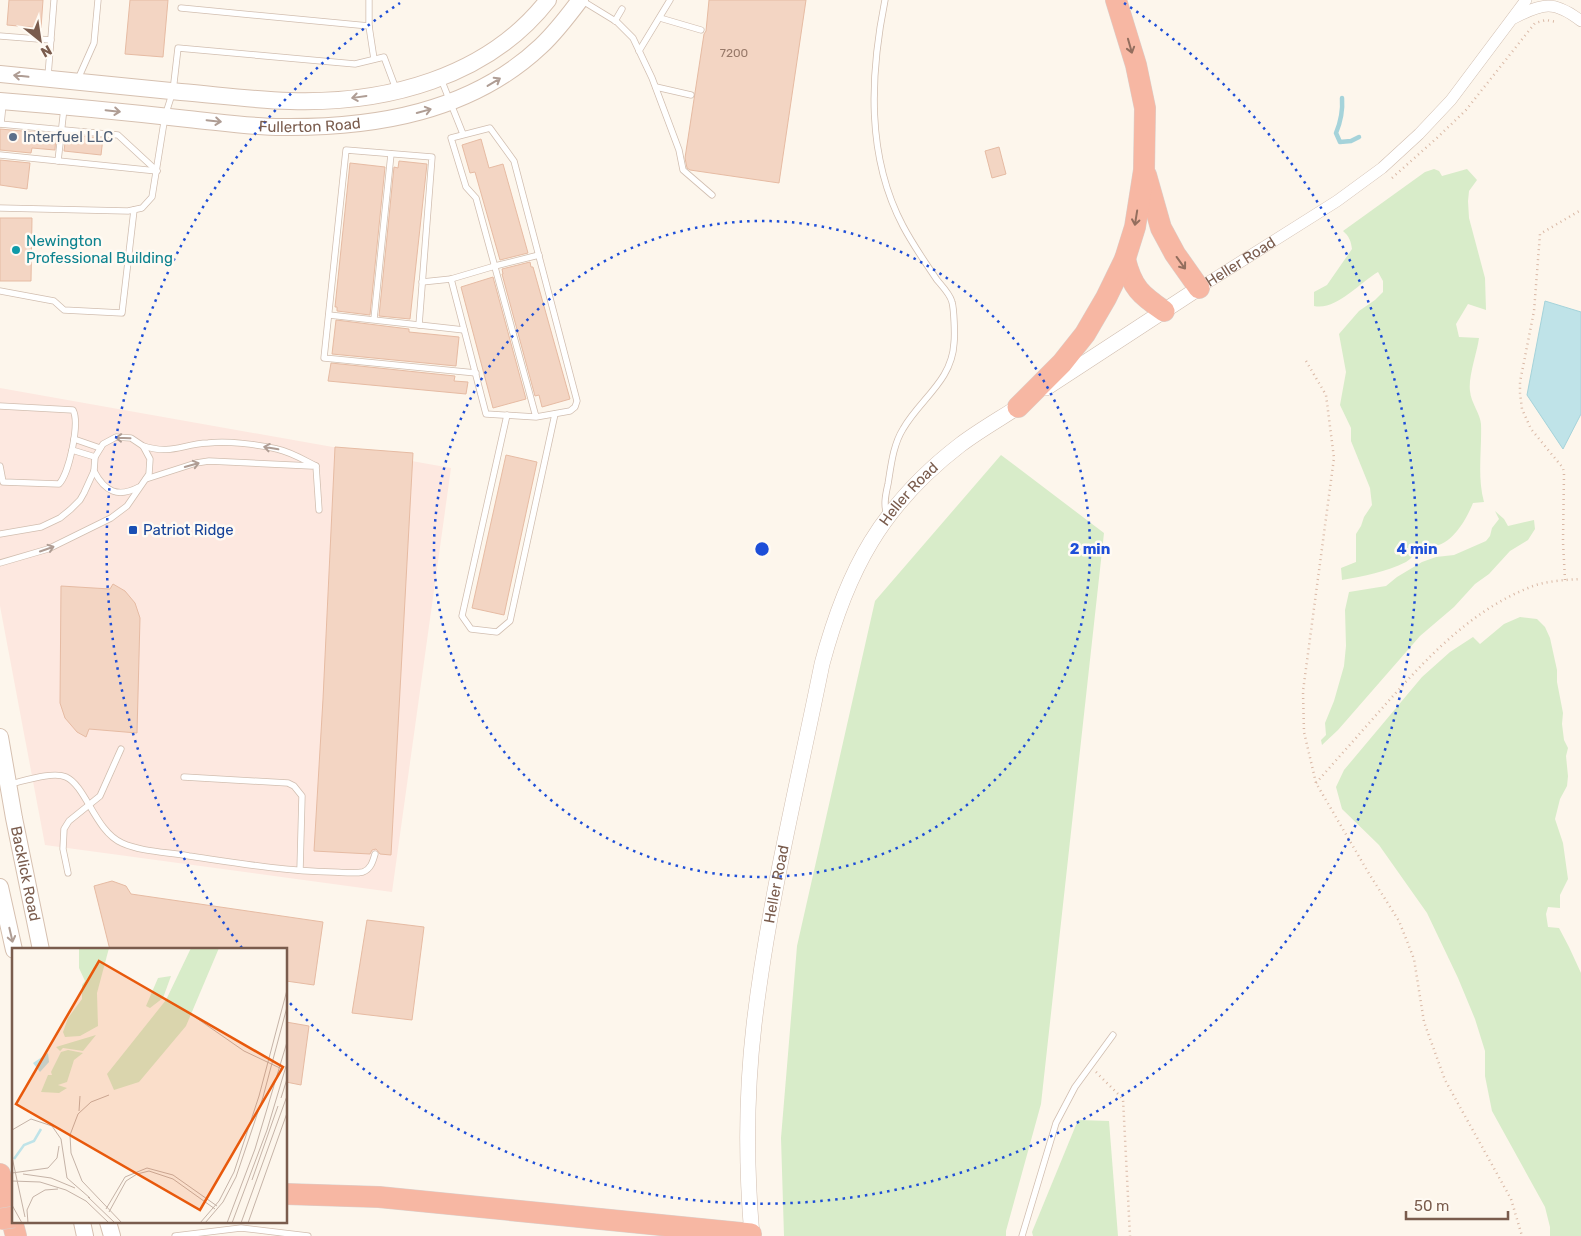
<svg xmlns="http://www.w3.org/2000/svg" width="1581" height="1236" viewBox="0 0 1581 1236" font-family="Rubik,sans-serif">
	<rect width="100%" height="100%" fill="#fdf6ec"/>
	<polygon fill="#fde8e0" points="0,388 451,468 392,892 45,845 0,606"/>
	<g fill="#d8ecc9">
		<path d="M1434,169l5,2 3,5 25,-7 10,11 -8,11 -1,10 1,17 16,60 1,32 -18,-6 -12,20 3,13 20,1c-2,15 -11,39 -9,53 1,12 10,22 11,33 1,27 -4,52 3,78l-11,1c-7,17 -19,38 -37,43 -4,1 -8,0 -12,1 -8,3 -11,11 -18,15 -20,10 -42,14 -64,18l-1,-12 15,-6v-28l5,-8 3,-9 8,-12 -2,-17 -19,-47v-13l-11,-23 6,-33 -7,-38 20,-23 16,-11 8,-8v-11l-5,-9c-19,11 -42,39 -64,34v-14l13,-7 25,-36c-1,-8 -3,-13 -9,-18l82,-59z"/>
		<polygon points="1001,455 1104,533 1041,1104 1006,1231 1006,1236 784,1236 781,1138 797,946 875,601"/>
		<polygon points="1495,511 1504,519 1508,526 1534,520 1535,529 1528,540 1510,551 1489,574 1475,584 1454,607 1420,636 1338,730 1322,745 1321,740 1326,735 1325,723 1334,701 1344,666 1346,646 1345,610 1349,592 1386,586 1397,577 1422,562 1436,557 1454,555 1486,541 1490,536 1492,528 1499,519"/>
		<polygon points="1520,617 1537,619 1545,627 1550,638 1557,670 1557,682 1563,713 1562,724 1564,740 1568,748 1566,756 1568,776 1567,786 1560,799 1555,819 1563,843 1568,879 1560,895 1560,908 1548,907 1546,914 1548,927 1559,928 1569,947 1581,973 1581,1236 1550,1236 1550,1227 1545,1207 1492,1111 1485,1076 1485,1051 1475,1019 1458,978 1427,913 1379,845 1342,809 1336,787 1344,770 1422,677 1450,652 1473,637 1480,644 1504,624"/>
		<polygon points="1078,1120 1109,1121 1118,1236 1033,1236 1032,1232"/>
	</g>
	<polygon fill="#bfe3e8" stroke="#a5d3da" points="1545,301 1581,312 1581,414 1563,449 1527,395"/>
	<g fill="none" stroke-linecap="round" stroke-linejoin="round">
		<path stroke="#a5d3da" stroke-width="4.5" d="M1342,98c1,13 -1,23 -6,35l4,9 11,-1 8,-4"/>
	</g>
	<g fill="#f3d5c3" stroke="#e6bba3">
		<polygon points="9,0 43,0 41,28 7,25"/>
		<polygon points="130,0 168,0 163,57 125,54"/>
		<polygon points="709,0 806,0 779,183 690,170 687,168 685,158 704,34 706,31"/>
		<polygon points="0,129 56,134 55,150 32,148 31,153 0,150"/>
		<polygon points="66,135 103,138 101,155 64,151"/>
		<polygon points="481,139 489,168 503,164 528,253 500,260 475,172 470,173 462,145"/>
		<polygon points="999,147 1006,174 992,178 985,151"/>
		<polygon points="0,160 30,163 27,189 0,185"/>
		<polygon points="399,161 427,164 410,319 379,316 394,167 398,168"/>
		<polygon points="350,163 385,167 370,315 337,311 337,307 335,307"/>
		<polygon points="0,218 32,218 31,281 0,281"/>
		<polygon points="530,262 531,267 533,267 570,399 542,407 539,395 535,396 502,274 503,274 502,269"/>
		<polygon points="493,277 526,399 493,408 461,287"/>
		<polygon points="336,320 409,329 409,332 459,337 456,366 332,354"/>
		<polygon points="331,363 455,376 454,381 468,382 466,394 328,381"/>
		<polygon points="335,447 413,453 391,855 380,854 376,849 372,850 370,854 314,851 323,699"/>
		<polygon points="506,455 537,462 504,615 472,608"/>
		<polygon points="113,584 125,591 135,603 140,618 137,733 89,729 86,737 77,732 65,718 60,703 61,586 110,589"/>
		<polygon points="112,881 126,886 131,894 323,922 314,985 286,981 286,950 110,950 94,886"/>
		<polygon points="367,920 424,927 412,1020 352,1013"/>
		<polygon points="286,1022 309,1026 301,1085 286,1082"/>
	</g>
	<g fill="none" stroke-linecap="round" stroke-linejoin="round">
		<defs>
			<g id="service">
				<polyline points="581,0 617,22 633,38 652,78 679,150 683,170 712,195"/>
				<path d="M885,0c-15,75 -19,156 18,226 10,19 22,36 34,54 5,6 13,14 15,22 2,7 3,33 2,41 -2,38 -34,56 -51,86 -10,16 -12,37 -15,55 -2,9 -5,21 -1,30"/>
				<polyline points="181,8 369,26 374,59"/>
				<polyline points="660,18 701,30"/>
				<polyline points="615,21 622,9"/>
				<polyline points="369,26 369,0"/>
				<polyline points="0,36 51,40"/>
				<polyline points="639,51 670,0"/>
				<polyline points="48,76 54,0"/>
				<polyline points="78,79 94,43 98,0"/>
				<polyline points="441,79 463,134"/>
				<polyline points="656,87 691,95"/>
				<polyline points="0,124 118,135 157,171"/>
				<polyline points="1,124 3,104"/>
				<polyline points="0,155 157,171"/>
				<polyline points="58,161 64,108"/>
				<polyline points="0,208 128,211 142,208 152,197 165,116 173,91 178,48 355,64 384,57 396,89"/>
				<polyline points="451,279 486,414 536,417 570,411 575,407 577,401 514,161 490,128 451,138 466,187 476,198 536,417"/>
				<polyline points="422,282 451,279 495,266 539,255"/>
				<polyline points="0,291 54,301 64,310 122,313 134,210"/>
				<polyline points="329,315 464,330"/>
				<polyline points="374,319 391,154"/>
				<polyline points="419,325 432,157 346,150 324,358 476,373"/>
				<path d="M0,406l73,4c7,13 -4,64 -14,74l-56,-2 -3,-16"/>
				<polyline points="507,415 462,616 471,629 497,632 510,621 555,414"/>
				<polyline points="74,439 100,448"/>
				<path d="M143,446c29,9 39,-2 65,-3 20,-2 49,1 69,6 14,3 27,11 39,17"/>
				<polyline points="72,450 95,457"/>
				<polyline points="316,466 319,510"/>
				<path d="M94,471c11,21 24,27 45,16"/>
				<polyline points="146,479 196,463 209,461 312,466"/>
				<polyline points="0,534 41,527 60,518 71,509 80,500 84,493 94,471 95,457 103,444 116,437 131,438 143,446 150,459 149,474 127,506 111,518 48,549 0,563"/>
				<polyline points="184,777 288,783 294,786 302,796 300,870"/>
				<path d="M10,784c14,-3 43,-13 56,-7 20,9 29,54 56,66 20,9 45,9 67,13 48,7 95,15 143,16 9,0 22,2 31,0 8,-3 10,-11 12,-18"/>
				<polyline points="68,873 63,849 64,829 69,821 100,796 121,749"/>
				<polyline points="175,1236 241,1228 308,1236"/>
				<polyline points="1022,1236 1056,1123 1075,1087 1113,1035"/>
			</g>
			<g id="minor">
				<path d="M1514,18c29,-15 40,-18 67,3"/>
				<path id="s1" d="M1199,288l138,-87 45,-33 37,-34 32,-34 75,-100"/>
			</g>
			<g id="tertiary">
				<polyline points="1046,388 1199,288"/>
				<path id="s2" d="M752,1236c-6,-69 -6,-142 2,-211 14,-121 44,-242 68,-361 25,-94 60,-159 138,-219 21,-16 45,-29 67,-44"/>
			</g>
			<g id="secondary">
				<path d="M0,74c60,6 120,12 181,18 36,3 72,8 109,9 95,3 197,-23 258,-101"/>
				<path id="s3" d="M0,101c63,5 125,11 188,18 31,3 62,8 94,8 93,1 189,-15 259,-81 15,-14 27,-30 39,-46"/>
				<path id="s4" d="M0,737l14,81 27,132"/>
				<polyline points="0,887 14,950"/>
				<polyline points="82,1222 85,1236"/>
				<polyline points="108,1222 112,1236"/>
			</g>
			<g id="motorway">
				<polyline points="1146,175 1161,228 1175,254 1199,288"/>
				<path d="M1125,259c7,29 16,36 39,52"/>
				<polyline points="1018,407 1062,363 1085,334 1106,298 1125,259 1135,227 1144,170 1145,108 1136,65 1116,0"/>
				<polyline points="0,1174 16,1236"/>
				<polyline points="286,1194 379,1197 751,1234"/>
			</g>
		</defs>
		<use href="#service" stroke="#d1beb0" stroke-width="7"/>
		<use href="#minor" stroke="#d1beb0" stroke-width="12"/>
		<use href="#tertiary" stroke="#d1beb0" stroke-width="16"/>
		<use href="#secondary" stroke="#d6c0b0" stroke-width="18"/>
		<use href="#motorway" stroke="#dad1cd" stroke-width="22"/>
		<g stroke="#d9b8a5" stroke-width="2.5" stroke-dasharray="1 4" stroke-linecap="butt">
			<polyline points="1392,178 1438,137 1466,110 1535,23 1546,20 1557,22"/>
			<polyline points="1306,361 1326,395 1334,458 1303,691 1304,732 1316,783 1368,872 1399,921 1414,959 1424,1022 1445,1080 1511,1199 1522,1236"/>
			<polyline points="1565,580 1563,542 1564,473 1563,468 1531,429 1522,409 1520,393 1520,382 1534,311 1540,234 1581,210"/>
			<path d="M1316,783c23,-26 46,-52 69,-78 41,-46 84,-93 143,-117 16,-7 36,-8 53,-9"/>
			<polyline points="1096,1072 1123,1099 1130,1236"/>
		</g>
		<use href="#service" stroke="#fff" stroke-width="5.5"/>
		<use href="#minor" stroke="#fff" stroke-width="11"/>
		<use href="#tertiary" stroke="#fff" stroke-width="15"/>
		<use href="#secondary" stroke="#fff" stroke-width="16"/>
		<use href="#motorway" stroke="#f7b7a3" stroke-width="21"/>
		<defs>
			<polyline id="motorway-bridge" points="0,1219 14,1217"/>
		</defs>
		<use href="#motorway-bridge" stroke="#dad1cd" stroke-width="22" stroke-linecap="butt"/>
		<use href="#motorway-bridge" stroke="#f7b7a3" stroke-width="21"/>
	</g>
	<defs><path id="oneway-shaft" d="M-6 0H5M1.5-3L5.5 0L1.5 3" fill="none" stroke-width="1.6" stroke-linecap="round" stroke-linejoin="round" transform="scale(1.25)"/></defs>
	<g stroke="#936e5e">
		<use href="#oneway-shaft" transform="translate(1130 46) rotate(74)"/>
		<use href="#oneway-shaft" transform="translate(1136 218) rotate(99)"/>
		<use href="#oneway-shaft" transform="translate(1181 263) rotate(54)"/>
	</g>
	<g stroke="#af9d94">
		<use href="#oneway-shaft" transform="translate(21 76) rotate(-174)"/>
		<use href="#oneway-shaft" transform="translate(494 82) rotate(-31)"/>
		<use href="#oneway-shaft" transform="translate(359 97) rotate(172)"/>
		<use href="#oneway-shaft" transform="translate(113 111) rotate(6)"/>
		<use href="#oneway-shaft" transform="translate(424 111) rotate(-15)"/>
		<use href="#oneway-shaft" transform="translate(214 121) rotate(6)"/>
		<use href="#oneway-shaft" transform="translate(123 438) rotate(-178)"/>
		<use href="#oneway-shaft" transform="translate(271 448) rotate(-170)"/>
		<use href="#oneway-shaft" transform="translate(192 465) rotate(-16)"/>
		<use href="#oneway-shaft" transform="translate(47 549) rotate(-19)"/>
		<use href="#oneway-shaft" transform="translate(11 935) rotate(77)"/>
	</g>
	<g fill="none" stroke="#1d4ed8" stroke-width="2.5" stroke-dasharray="2.5 5">
		<circle cx="762" cy="549" r="328"/>
		<path d="M242 948A655 655 0 0 1 400 3M1124 3A655 655 0 1 1 287 1000"/>
	</g>
	<circle fill="#5c6f8a" stroke="#fffaf3" stroke-width="2" cx="13" cy="137" r="5"/>
	<circle fill="#0f9aa8" stroke="#fffaf3" stroke-width="2" cx="16" cy="250" r="5"/>
	<rect fill="#1a4fb4" stroke="#fffaf3" stroke-width="2" x="128" y="525" width="10" height="10" rx="2.5"/>
	<g text-anchor="middle" stroke-width="5" stroke-linejoin="round" paint-order="stroke">
		<g font-size="12" fill="#987a6a">
			<text x="734" y="57">7200</text>
		</g>
		<g font-size="15" fill="#7a5c4d" stroke="#fffaf3">
			<text dy="5" stroke="none"><textPath href="#s3" startOffset="311">Fullerton Road</textPath></text>
			<text dy="5" stroke="none"><textPath href="#s1" startOffset="49">Heller Road</textPath></text>
			<text dy="5" stroke="none"><textPath href="#s2" startOffset="772">Heller Road</textPath></text>
			<text dy="5" stroke="none"><textPath href="#s4" startOffset="139">Backlick Road</textPath></text>
			<text dy="5" stroke="none"><textPath href="#s2" startOffset="354">Heller Road</textPath></text>
		</g>
		<g font-size="15" fill="#4e5e75" stroke="#fffaf3" text-anchor="start">
			<text x="23" y="142">Interfuel LLC</text>
		</g>
		<g font-size="15" fill="#0d838f" stroke="#fffaf3" text-anchor="start">
			<text x="26" y="246">Newington<tspan x="26" dy="17">Professional Building</tspan></text>
		</g>
		<g font-size="15" fill="#164399" stroke="#fffaf3" text-anchor="start">
			<text x="143" y="535">Patriot Ridge</text>
		</g>
	</g>
	<g transform="translate(12 948)">
		<rect width="275" height="275" fill="#fdf6ec"/>
		<path d="M67,0h30l-12,45 1,33 -18,10 -15,1 -2,-5 5,-14 14,-19v-14l3,-4 -6,-13zM179,0h28l-33,78 -47,56 -25,8 -7,-16 59,-74zM159,28l-8,22 -13,10 -4,-2 12,-28zM84,87l-13,16 -20,-3 -3,3 -4,-4zM56,102l15,3 -9,7 -7,22 -9,3 9,3 -8,5 -18,-1 7,-17h4l-1,-3 10,-20z" fill="#d8ecc9"/>
		<path d="M36,105l1,9 -9,10 -7,-9z" fill="#bfe3e8"/>
		<path fill="none" stroke="#bfe3e8" stroke-width="2.5" d="M2,211l10,-14 10,-4 7,-12"/>
		<path fill="none" stroke="#c5b3a7" stroke-width="1" d="M183,69l49,34 38,18M97,147l-18,7 -13,12 -8,21 1,18 11,28 40,42M269,150l6,-19M67,163l1,-15M0,182l19,-11 21,7 9,13 6,39 23,20M0,209l13,60M0,225l36,-5 9,-10 2,-12M11,226l28,4 24,10M240,232l26,-74M0,233l28,1 26,8 20,11 23,22M76,249l27,26M0,257l10,18M94,261l19,-32 22,-9 26,7 44,31M97,264l17,-31 11,-7 12,-3 24,8 42,30M16,275l-1,-13 6,-13 12,-7 13,-1M188,275l19,-22 15,-29 25,-76 28,-106M193,275l18,-21 13,-25 27,-80 24,-90M215,275l28,-74 32,-107M220,275l35,-93 20,-67M229,275l46,-127M236,275l39,-110"/>
		<path fill="#e8590c" fill-opacity="0.15" stroke="#e8590c" stroke-width="2.5" d="M87,13l184,106 -83,143 -184,-106z"/>
		<rect width="275" height="275" fill="none" stroke="#7a5c4d" stroke-width="2.5"/>
	</g>
	<circle cx="762" cy="549" r="8" fill="#1d4ed8" stroke="#fffaf3" stroke-width="2.5"/>
	<g font-size="15" text-anchor="middle" font-weight="bold" fill="#1d4ed8" stroke="#fffaf3" stroke-width="5" stroke-linejoin="round" paint-order="stroke">
		<text x="1090" y="554">2 min</text>
		<text x="1417" y="554">4 min</text>
	</g>
	<g transform="translate(40 40) rotate(150)" stroke="#fffaf3" stroke-width="4" paint-order="stroke">
	<path d="M0-4L9 19L0 12L-9 19Z" fill="#7a5c4d"/>
	<text y="-8" font-size="14" font-weight="bold" text-anchor="middle" fill="#7a5c4d">N</text>
	</g>
	<path d="M1406 1211v8h102v-8" fill="none" stroke="#7a5c4d" stroke-width="2.5"/>
	<text x="1414" y="1211" font-size="15" fill="#7a5c4d" stroke="#fffaf3" stroke-width="4" paint-order="stroke">50 m</text>
</svg>
